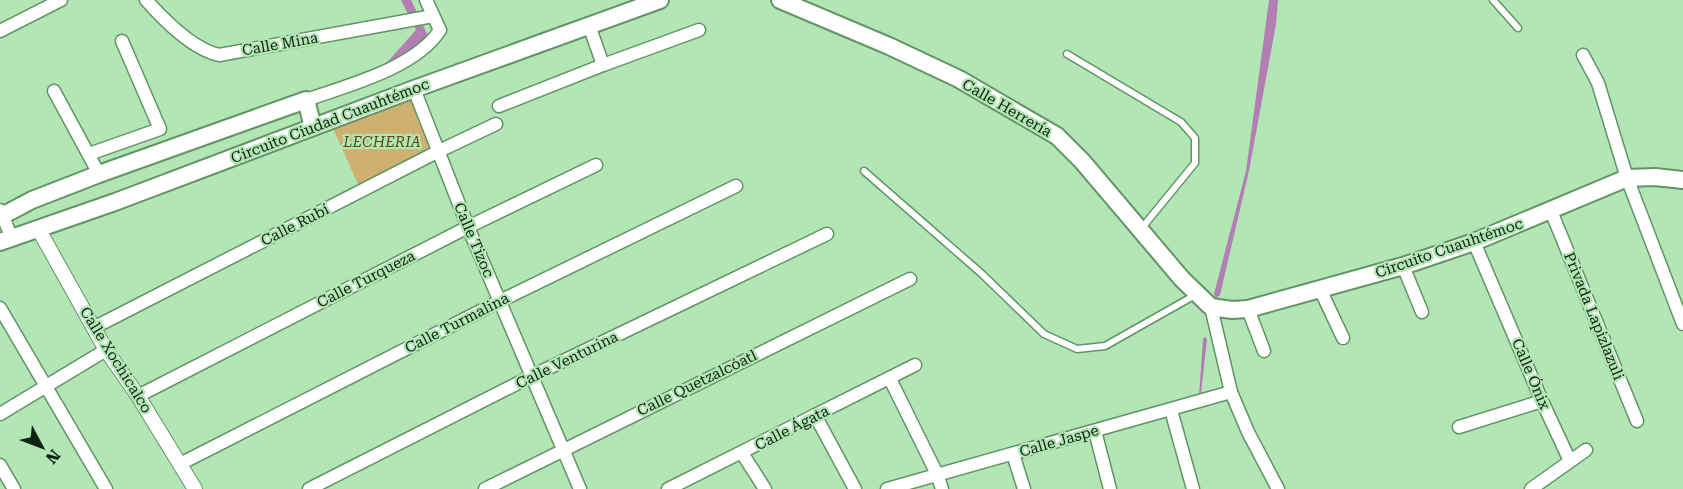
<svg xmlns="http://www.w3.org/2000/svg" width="1683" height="489" viewBox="0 0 1683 489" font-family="'Roboto Serif',serif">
	<rect width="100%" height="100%" fill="#b2e6b4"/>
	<polygon fill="#ceb16e" points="413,93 438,153 362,193 330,122"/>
	<g fill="#b27eb3">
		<polygon points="401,0 411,0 428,36 391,68 382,68 416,30"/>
		<polygon points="1269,0 1278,0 1276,24 1249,171 1220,295 1216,298 1214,294 1246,171"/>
		<polygon points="1205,337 1207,339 1201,394 1199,396 1203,339"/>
	</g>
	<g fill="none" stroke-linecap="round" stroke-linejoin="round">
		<defs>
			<g id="service">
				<polyline points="1493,0 1518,28"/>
				<polyline points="1067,54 1181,122 1195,138 1195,163 1141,229"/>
				<polyline points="864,171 982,274 1044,334 1077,349 1105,346 1197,294"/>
			</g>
			<g id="minor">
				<path d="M146,0c18,20 46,49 73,55l214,-39"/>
				<polyline points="589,25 603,65"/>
				<polyline points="0,31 61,0"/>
				<polyline points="1583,55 1598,83 1627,178 1683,324"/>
				<polyline points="414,89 468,227 580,489"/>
				<polyline points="54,91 99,174"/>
				<path d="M306,100c40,-14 110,-32 134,-70l-14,-30"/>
				<polyline points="499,106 603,65 699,30"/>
				<polyline points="89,154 160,129 122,41"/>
				<polyline points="0,210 12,238"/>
				<polyline points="1551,211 1637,421"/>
				<polyline points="1474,242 1542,401 1570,461"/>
				<polyline points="1403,266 1422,312"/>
				<polyline points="1320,289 1343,338"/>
				<polyline points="1211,307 1231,392 1248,432 1278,489"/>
				<polyline points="0,308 106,489"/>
				<polyline points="1248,309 1264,351"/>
				<polyline points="95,327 437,152 496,124"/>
				<polyline points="890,379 937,474 942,489"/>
				<polyline points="138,396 468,227 596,165"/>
				<polyline points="1171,410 1193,489"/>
				<polyline points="0,414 106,350"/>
				<polyline points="815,415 855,489"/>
				<polyline points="1459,427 1542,401"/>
				<polyline points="1095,431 1110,489"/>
				<polyline points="742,453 765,489"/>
				<polyline points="1013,454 1024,489"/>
				<polyline points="180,464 500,301 736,186"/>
				<polyline points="0,465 14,489"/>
				<polyline points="309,489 532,376 827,234"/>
				<polyline points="485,489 910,279"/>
				<polyline points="668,489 915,365"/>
				<polyline points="887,489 1231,392"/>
				<polyline points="1531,489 1586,450"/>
			</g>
			<polyline id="tertiary" points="39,230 106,350 138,396 195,489"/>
			<g id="secondary">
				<polyline points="780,0 889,46 959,79 1057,136 1082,161 1182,279 1211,307 1232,310 1248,309 1403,266 1474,242 1627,178 1655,177 1683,180"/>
				<polyline points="0,217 32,200 99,174 306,100 313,127"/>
				<polyline points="0,242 115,202 414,89 660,0"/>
			</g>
		</defs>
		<use href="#service" stroke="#629466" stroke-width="9"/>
		<use href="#minor" stroke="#629466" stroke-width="15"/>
		<use href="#tertiary" stroke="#629466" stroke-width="16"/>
		<use href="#secondary" stroke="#629466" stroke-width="20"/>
		<use href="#service" stroke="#fff" stroke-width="6"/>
		<use href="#minor" stroke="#fff" stroke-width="12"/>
		<use href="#tertiary" stroke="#fff" stroke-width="14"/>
		<use href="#secondary" stroke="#fff" stroke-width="16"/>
	</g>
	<g text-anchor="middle" stroke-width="4.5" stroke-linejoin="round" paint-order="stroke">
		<g font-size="15" fill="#0e2210" stroke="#b2e6b4">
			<text transform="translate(280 44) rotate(-10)" y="5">Calle Mina</text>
			<text transform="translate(1007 108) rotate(30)" y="5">Calle Herrería</text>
			<text transform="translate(330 121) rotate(-21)" y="5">Circuito Ciudad Cuauhtémoc</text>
			<text transform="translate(295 225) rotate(-27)" y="5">Calle Rubí</text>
			<text transform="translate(474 240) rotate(67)" y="5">Calle Tizoc</text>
			<text transform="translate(1449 248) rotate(-19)" y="5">Circuito Cuauhtémoc</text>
			<text transform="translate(366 279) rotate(-27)" y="5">Calle Turqueza</text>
			<text transform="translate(1594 316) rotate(68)" y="5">Privada Lapizlazuli</text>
			<text transform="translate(457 323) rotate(-27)" y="5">Calle Turmalina</text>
			<text transform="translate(116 360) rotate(58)" y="5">Calle Xochicalco</text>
			<text transform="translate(567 360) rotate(-26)" y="5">Calle Venturina</text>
			<text transform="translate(1531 374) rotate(67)" y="5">Calle Ónix</text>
			<text transform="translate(697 383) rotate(-26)" y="5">Calle Quetzalcóatl</text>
			<text transform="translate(792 428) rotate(-27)" y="5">Calle Ágata</text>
			<text transform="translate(1059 441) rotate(-16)" y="5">Calle Jaspe</text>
		</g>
		<g font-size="15" font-style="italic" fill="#5f4912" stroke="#b2e6b4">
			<text x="382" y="147">LECHERIA</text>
		</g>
	</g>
	<g transform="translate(42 447) rotate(131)" stroke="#b2e6b4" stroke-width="4.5" paint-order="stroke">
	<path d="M0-4.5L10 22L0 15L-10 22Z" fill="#0e2210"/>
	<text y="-9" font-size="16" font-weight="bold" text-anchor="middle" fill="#0e2210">N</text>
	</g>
</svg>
